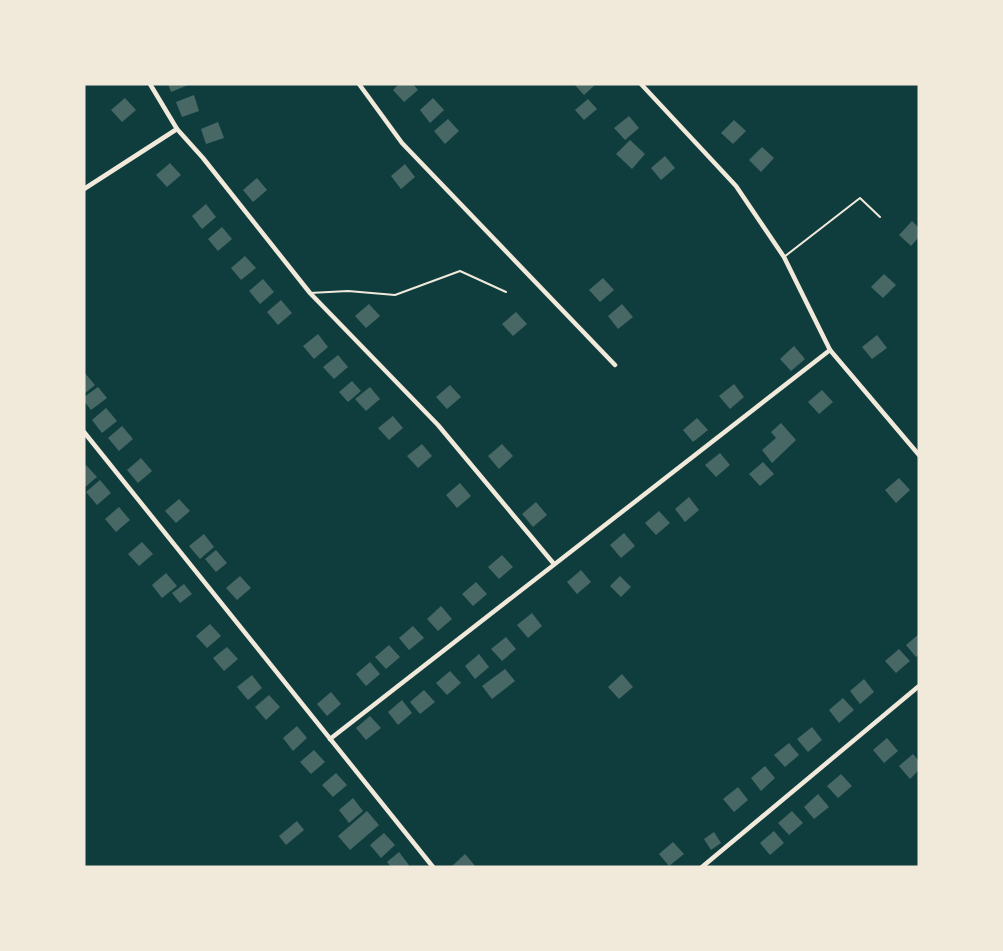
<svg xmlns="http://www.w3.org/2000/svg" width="1003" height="951" viewBox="0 0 1003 951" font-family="Georgia,serif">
	<rect width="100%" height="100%" fill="#0f3d3e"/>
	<g fill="#486865">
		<polygon points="168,84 191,84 171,92"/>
		<polygon points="399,84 413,84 418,90 404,102 393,90"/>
		<polygon points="574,84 596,84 584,95"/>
		<polygon points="194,95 199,111 182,117 176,102"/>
		<polygon points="125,98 136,110 122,122 111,110"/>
		<polygon points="433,98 444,110 430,123 420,110"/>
		<polygon points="588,99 597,109 584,120 575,110"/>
		<polygon points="629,116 639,128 625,140 614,128"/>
		<polygon points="448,119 459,131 445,144 434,131"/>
		<polygon points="734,120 746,131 733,144 721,133"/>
		<polygon points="218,122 224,138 206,144 201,129"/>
		<polygon points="630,140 645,154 632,169 616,154"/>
		<polygon points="762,147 774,158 761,172 749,160"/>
		<polygon points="665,156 675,168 661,180 651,168"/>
		<polygon points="170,163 181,175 167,187 156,175"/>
		<polygon points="405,164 415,177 401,189 391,176"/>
		<polygon points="257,178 267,190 253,202 243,190"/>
		<polygon points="206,204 216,217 202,229 192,216"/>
		<polygon points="912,221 919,228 919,237 911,246 899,235"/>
		<polygon points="222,227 232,239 218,251 208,239"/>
		<polygon points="245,256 256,268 241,280 231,268"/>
		<polygon points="884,274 896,285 883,298 871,287"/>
		<polygon points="603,278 614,290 600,302 589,290"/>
		<polygon points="263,279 274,292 260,304 249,291"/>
		<polygon points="281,300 292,313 278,325 267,312"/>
		<polygon points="369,304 380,316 366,328 355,316"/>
		<polygon points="622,304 633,317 618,329 608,316"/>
		<polygon points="516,312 527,324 513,336 502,324"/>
		<polygon points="318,334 328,347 314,359 303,346"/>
		<polygon points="877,335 887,348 872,359 862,347"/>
		<polygon points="794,346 805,359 791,371 780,359"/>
		<polygon points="338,355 348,367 334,379 323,367"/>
		<polygon points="84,372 95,385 84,394"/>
		<polygon points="352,381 361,391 348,402 339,392"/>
		<polygon points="734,384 744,397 730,409 719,396"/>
		<polygon points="450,385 461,397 447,409 436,397"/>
		<polygon points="98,387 107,398 91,410 84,401 84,397"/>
		<polygon points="370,387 380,399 366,411 355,399"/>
		<polygon points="822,390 833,402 819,414 808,402"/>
		<polygon points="106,408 117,421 102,433 92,420"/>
		<polygon points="393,416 403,428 389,440 378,428"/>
		<polygon points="697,418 708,430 693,442 683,430"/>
		<polygon points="781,423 796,440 772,463 762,450 776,438 771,432"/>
		<polygon points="122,426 133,439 119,451 108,438"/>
		<polygon points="422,444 432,456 418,468 407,456"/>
		<polygon points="502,444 513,456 499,469 488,456"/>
		<polygon points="720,453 730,465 716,477 705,465"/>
		<polygon points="141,458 152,471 138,483 127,470"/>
		<polygon points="763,462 774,474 760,486 749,474"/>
		<polygon points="86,465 97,477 84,488 84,467"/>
		<polygon points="899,478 910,490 896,503 885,490"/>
		<polygon points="100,480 111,493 97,505 86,492"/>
		<polygon points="460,483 471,496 457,508 446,495"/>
		<polygon points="689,497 699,510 685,522 675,509"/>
		<polygon points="179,499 190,511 176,523 165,511"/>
		<polygon points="536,502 547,515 533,527 522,514"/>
		<polygon points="119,507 130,520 116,532 105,519"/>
		<polygon points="659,511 670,523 656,535 645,523"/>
		<polygon points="624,533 635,546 621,558 610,545"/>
		<polygon points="204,534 214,547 200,559 189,546"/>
		<polygon points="142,542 153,554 139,566 128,554"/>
		<polygon points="216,550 227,563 216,572 205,559"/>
		<polygon points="502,555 513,567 499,579 488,567"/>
		<polygon points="581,570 591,582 577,594 567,582"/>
		<polygon points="166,573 177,586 162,598 152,585"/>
		<polygon points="240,576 251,588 237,600 226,588"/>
		<polygon points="620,576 631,587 621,597 610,586"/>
		<polygon points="476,582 487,594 473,606 462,594"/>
		<polygon points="184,584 192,594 180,603 172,593"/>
		<polygon points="441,606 452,619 438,631 427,619"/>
		<polygon points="532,613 542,626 528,638 517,625"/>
		<polygon points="210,624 221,636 207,648 196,636"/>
		<polygon points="413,626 424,638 409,650 399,638"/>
		<polygon points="919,634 919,655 916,657 906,645"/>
		<polygon points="506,637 516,649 502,661 491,649"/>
		<polygon points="389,645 400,657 386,669 375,657"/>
		<polygon points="227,647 238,659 224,671 213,658"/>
		<polygon points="899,649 910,661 896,673 885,661"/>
		<polygon points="479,654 489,667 475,679 465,666"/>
		<polygon points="370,662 380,674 366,686 356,674"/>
		<polygon points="505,669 515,681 492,699 482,686"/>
		<polygon points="450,671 461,683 447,695 436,683"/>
		<polygon points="622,674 633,687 619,699 608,687"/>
		<polygon points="252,675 262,688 248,700 237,687"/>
		<polygon points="864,679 874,692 860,704 850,691"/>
		<polygon points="424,690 435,702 420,714 410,702"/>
		<polygon points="331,692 341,704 327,716 317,704"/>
		<polygon points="269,695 280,707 266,720 255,707"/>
		<polygon points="843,698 854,710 839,723 829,710"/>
		<polygon points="402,700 412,713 398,725 388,712"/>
		<polygon points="370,716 381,728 366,740 356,728"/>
		<polygon points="297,726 307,738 293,751 283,738"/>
		<polygon points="812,727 822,740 808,752 797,739"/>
		<polygon points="887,738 898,751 884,763 873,750"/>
		<polygon points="789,743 799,755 785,767 774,755"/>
		<polygon points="314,750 325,762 311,774 300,762"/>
		<polygon points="913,754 919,761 919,770 910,779 899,766"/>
		<polygon points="765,766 775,778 761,791 751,778"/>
		<polygon points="336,773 347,785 333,797 322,785"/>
		<polygon points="841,774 852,786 838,798 827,786"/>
		<polygon points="738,787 748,800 734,812 723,799"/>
		<polygon points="818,794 829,807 814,819 804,807"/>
		<polygon points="353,798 363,811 349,823 339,810"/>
		<polygon points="367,811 379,825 350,850 338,836"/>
		<polygon points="792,811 803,823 789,835 778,823"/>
		<polygon points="297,821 304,830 286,845 279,836"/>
		<polygon points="774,831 784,843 770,855 760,843"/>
		<polygon points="714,832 721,843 711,850 704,839"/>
		<polygon points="384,833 395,845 381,858 370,845"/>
		<polygon points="673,842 684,854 669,866 659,854"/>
		<polygon points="399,852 409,865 406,867 391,867 387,862"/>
		<polygon points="465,854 476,867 451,867"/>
	</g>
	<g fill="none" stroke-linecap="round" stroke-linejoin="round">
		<g stroke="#f1e9da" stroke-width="2">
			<polyline points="784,257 860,198 880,217"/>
			<polyline points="310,293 348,291 395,295 460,271 506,292"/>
		</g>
		<g stroke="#f1e9da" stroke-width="4.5">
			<polyline points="150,84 177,129 203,158 310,293 438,425 554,564"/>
			<polyline points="359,84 402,143 615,365"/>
			<polyline points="641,84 736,186 784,257 830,350 919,455"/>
			<polyline points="84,189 177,129"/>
			<polyline points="84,432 433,867"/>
			<polyline points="330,739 830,350"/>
			<polyline points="702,867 919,686"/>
		</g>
	</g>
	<rect width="1003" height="951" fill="none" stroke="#f1e9da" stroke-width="171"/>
</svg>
